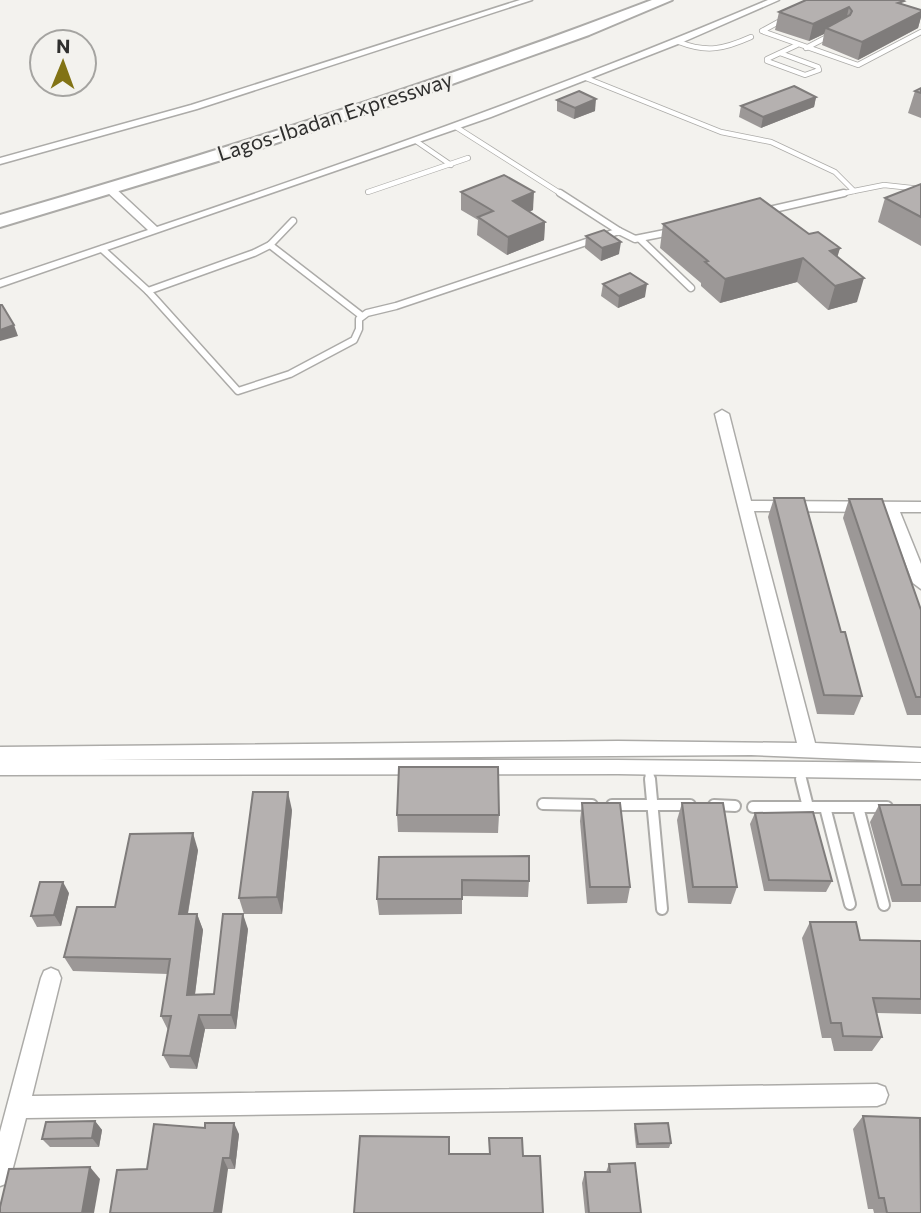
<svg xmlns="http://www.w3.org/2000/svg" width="921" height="1213" viewBox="0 0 921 1213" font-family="Commissioner,sans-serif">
	<rect width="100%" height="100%" fill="#f3f2ee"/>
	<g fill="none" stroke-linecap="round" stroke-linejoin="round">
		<defs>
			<g id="lane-far3">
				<polyline points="784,19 762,31 858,65 921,32"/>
				<path d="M679,42c28,11 45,7 72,-5"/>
				<polyline points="806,48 831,35"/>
				<polyline points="780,53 818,67 819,70 805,75 767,61 767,59 797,45"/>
				<polyline points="586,78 721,132 771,142 835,172 854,191 836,195"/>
				<polyline points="456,127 563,195"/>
				<polyline points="416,141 451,165"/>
				<polyline points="854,191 884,185 921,189"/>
				<polyline points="368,192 468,158"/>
			</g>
			<g id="lane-far2">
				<polyline points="560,193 619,231"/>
				<polyline points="765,211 844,193"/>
				<polyline points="640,239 691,288"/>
				<polyline points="270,245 362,316"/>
				<polyline points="102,249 148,291 238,391 290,374 354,340 359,329 359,319 367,313 396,306 619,231 635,239 670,232"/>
				<polyline points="148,291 254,253 270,245 293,221"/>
			</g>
			<g id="lane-far1">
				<polyline points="649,767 650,781"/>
				<polyline points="799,769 802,781"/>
			</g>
			<g id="lane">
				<polyline points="650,779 662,909"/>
				<polyline points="801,779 808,807"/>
				<polyline points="543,804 592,805"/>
				<polyline points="612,805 690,805"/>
				<polyline points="714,805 735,806"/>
				<polyline points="753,807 887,807"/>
				<polyline points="825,807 850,904"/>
				<polyline points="858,807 884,905"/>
			</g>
			<g id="street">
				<polygon points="520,0 532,0 197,109 0,164 0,158 191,105"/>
				<path d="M768,0h11l-96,42 -192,75 -491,170v-7l148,-50 -42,-39v-4h8l43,40c206,-70 411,-142 611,-227z"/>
				<polygon points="722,410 729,414 751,501 921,502 921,512 900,512 921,564 921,589 913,583 886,512 754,511 815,743 921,748 921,762 751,755 98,760 618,760 921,763 921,779 618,774 0,775 0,747 618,741 797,743 715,414"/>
				<polygon points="51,968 58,971 61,978 32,1096 877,1084 885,1087 888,1095 885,1103 877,1106 26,1118 11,1175 8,1183 0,1186 0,1132 41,978 44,971"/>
			</g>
			<path id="highway" d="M652,0h20l-83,35 -165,59 -166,55 -258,78v-12c220,-64 438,-133 652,-215z"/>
		</defs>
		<use href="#lane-far3" stroke="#acaba8" stroke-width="6"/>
		<use href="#lane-far2" stroke="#acaba8" stroke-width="9"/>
		<use href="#lane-far1" stroke="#acaba8" stroke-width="11"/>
		<use href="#lane" stroke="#acaba8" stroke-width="14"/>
		<use href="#street" stroke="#acaba8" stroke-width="3"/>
		<use href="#highway" stroke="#acaba8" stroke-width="4"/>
		<use href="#lane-far3" stroke="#fff" stroke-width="4.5"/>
		<use href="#lane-far2" stroke="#fff" stroke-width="6"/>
		<use href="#lane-far1" stroke="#fff" stroke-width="8"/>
		<use href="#lane" stroke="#fff" stroke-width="10"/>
		<use href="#street" fill="#fff" fill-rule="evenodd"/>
		<use href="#highway" fill="#fff" fill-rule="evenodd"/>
	</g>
	<g fill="#9c9897">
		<polygon points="806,0 903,5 921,10 921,17 918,28 858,60 822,45 824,34 809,41 775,30 779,12"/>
		<polygon points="921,88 921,118 908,113 915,91"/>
		<polygon points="816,97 814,107 761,128 739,117 741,106"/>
		<polygon points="557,100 595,111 574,119 557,111"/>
		<polygon points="921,184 921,246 878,222 885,198"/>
		<polygon points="461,192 533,210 529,212 545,222 544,240 507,255 477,235 478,220 461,210"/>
		<polygon points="663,224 809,234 840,248 837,256 857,302 828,310 797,282 720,303 701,286 701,283 660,248"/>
		<polygon points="586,236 619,254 601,261 585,248"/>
		<polygon points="603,284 645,297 618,308 601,296"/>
		<polygon points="774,498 841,632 862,696 854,715 817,714 768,517"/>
		<polygon points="849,499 921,610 921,715 907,715 843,518"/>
		<polygon points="582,803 630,887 627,903 587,904 580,821"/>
		<polygon points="682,803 737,887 731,904 688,903 677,820"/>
		<polygon points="879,805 921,805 921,902 892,902 870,822"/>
		<polygon points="292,810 282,914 244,914 239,898"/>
		<polygon points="755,813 832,881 826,892 764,891 750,824"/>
		<polygon points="397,815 499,815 498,833 398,832"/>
		<polygon points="198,850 188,914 197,914 203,930 195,995 214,994 248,929 236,1029 205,1029 197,1069 170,1068 163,1055 168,1030 161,1016 168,974 73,971 64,957 115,907"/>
		<polygon points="379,857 529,881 528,897 462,896 462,914 379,915 377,899"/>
		<polygon points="69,893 61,926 37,927 31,916"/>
		<polygon points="810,922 860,940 921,941 921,1014 877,1013 882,1037 872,1051 834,1051 831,1038 822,1038 802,938"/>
		<polygon points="863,1116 921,1213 874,1213 873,1209 868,1209 853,1129"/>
		<polygon points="95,1121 102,1130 99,1147 50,1147 42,1139"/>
		<polygon points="635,1124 671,1143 669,1148 636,1148 634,1128"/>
		<polygon points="239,1134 235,1169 147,1169"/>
		<polygon points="609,1164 641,1213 585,1213 582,1183 585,1172 606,1172"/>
	</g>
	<g fill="#7f7c7b">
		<polygon points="849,7 845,25 826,28 824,34 809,41 813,24"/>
		<polygon points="921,12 921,17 918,28 858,60 862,42"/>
		<polygon points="816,97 814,107 761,128 763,117"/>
		<polygon points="596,99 595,111 574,119 575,108"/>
		<polygon points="534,192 533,210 512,219 513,201"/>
		<polygon points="545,222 544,240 507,255 508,237"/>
		<polygon points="621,242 619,254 601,261 602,248"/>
		<polygon points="840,248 833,272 830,251"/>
		<polygon points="803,258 797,282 720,303 725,279"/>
		<polygon points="864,278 857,302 828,310 835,286"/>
		<polygon points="647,284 645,297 618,308 619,296"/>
		<polygon points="14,325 18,336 0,341 0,330"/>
		<polygon points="288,792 292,810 282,914 277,897"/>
		<polygon points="193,833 198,850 185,930 179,914"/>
		<polygon points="63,882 69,893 61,926 54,915"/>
		<polygon points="197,914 203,930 193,1009 187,995"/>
		<polygon points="243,914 248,929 236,1029 231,1015"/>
		<polygon points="199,1015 205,1029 197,1069 190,1056"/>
		<polygon points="95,1121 102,1130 99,1147 92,1138"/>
		<polygon points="234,1123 239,1134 235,1169 230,1158"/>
		<polygon points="223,1158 228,1169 222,1213 214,1213"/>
		<polygon points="90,1167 100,1179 94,1213 82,1213"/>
	</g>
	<g fill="#b5b1b0" stroke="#7f7c7b" stroke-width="2">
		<polygon points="806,0 902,0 904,1 898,3 921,10 921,12 862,42 826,28 850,15 852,11 849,7 813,24 779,12"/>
		<polygon points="794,86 816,97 763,117 741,106"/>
		<polygon points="921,88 921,93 915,91"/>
		<polygon points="579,91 596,99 575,108 557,100"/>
		<polygon points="504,175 534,192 513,201 545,222 508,237 478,217 493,211 461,192"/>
		<polygon points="921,184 921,217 885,198"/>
		<polygon points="760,198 809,234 818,232 840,248 830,251 864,278 835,286 803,258 725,279 705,262 708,261 663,224"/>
		<polygon points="604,230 621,242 602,248 586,236"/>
		<polygon points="630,273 647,284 619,296 603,284"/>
		<polygon points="0,305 2,305 14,325 0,330"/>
		<polygon points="774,498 804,498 841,632 845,632 862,696 824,695"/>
		<polygon points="849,499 882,499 921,610 921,697 916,697"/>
		<polygon points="399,767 498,767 499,815 397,815"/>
		<polygon points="253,792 288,792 277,897 239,898"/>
		<polygon points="582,803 620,803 630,887 590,887"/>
		<polygon points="682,803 723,803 737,887 693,887"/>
		<polygon points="879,805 921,805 921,885 902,885"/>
		<polygon points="813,812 832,881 769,880 755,813"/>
		<polygon points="193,833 179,914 197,914 187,995 214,994 223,914 243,914 231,1015 199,1015 190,1056 163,1055 171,1016 161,1016 170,959 64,957 77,907 115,907 130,834"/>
		<polygon points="529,856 529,881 462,880 462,899 377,899 379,857"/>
		<polygon points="40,882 63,882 54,915 31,916"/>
		<polygon points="810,922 856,922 860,940 921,941 921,999 873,998 882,1037 843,1036 841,1023 831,1023"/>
		<polygon points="863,1116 920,1118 921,1213 887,1213 884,1198 879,1198"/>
		<polygon points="95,1121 92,1138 42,1139 46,1122"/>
		<polygon points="205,1123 234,1123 230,1158 223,1158 214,1213 110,1213 117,1170 147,1169 154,1124 205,1128"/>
		<polygon points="668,1123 671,1143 638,1144 635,1124"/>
		<polygon points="360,1136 449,1137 449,1154 490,1154 489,1138 522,1138 523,1156 540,1156 543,1213 354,1213"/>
		<polygon points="635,1163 641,1213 589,1213 585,1172 610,1172 609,1164"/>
		<polygon points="90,1167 82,1213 0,1213 0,1207 9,1169"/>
	</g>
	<g text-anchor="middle" stroke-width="5" stroke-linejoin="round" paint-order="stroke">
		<g font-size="21" fill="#2f2f2e" stroke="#f3f2ee">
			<text transform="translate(335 117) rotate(-18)" y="7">Lagos-Ibadan Expressway</text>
		</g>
	</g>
	<g transform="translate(63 63) rotate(1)"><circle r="33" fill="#f3f2ee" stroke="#a5a4a1" stroke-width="2"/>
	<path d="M0-5L12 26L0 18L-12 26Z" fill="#827315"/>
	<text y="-10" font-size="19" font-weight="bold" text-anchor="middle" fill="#2f2f2e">N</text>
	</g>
</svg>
